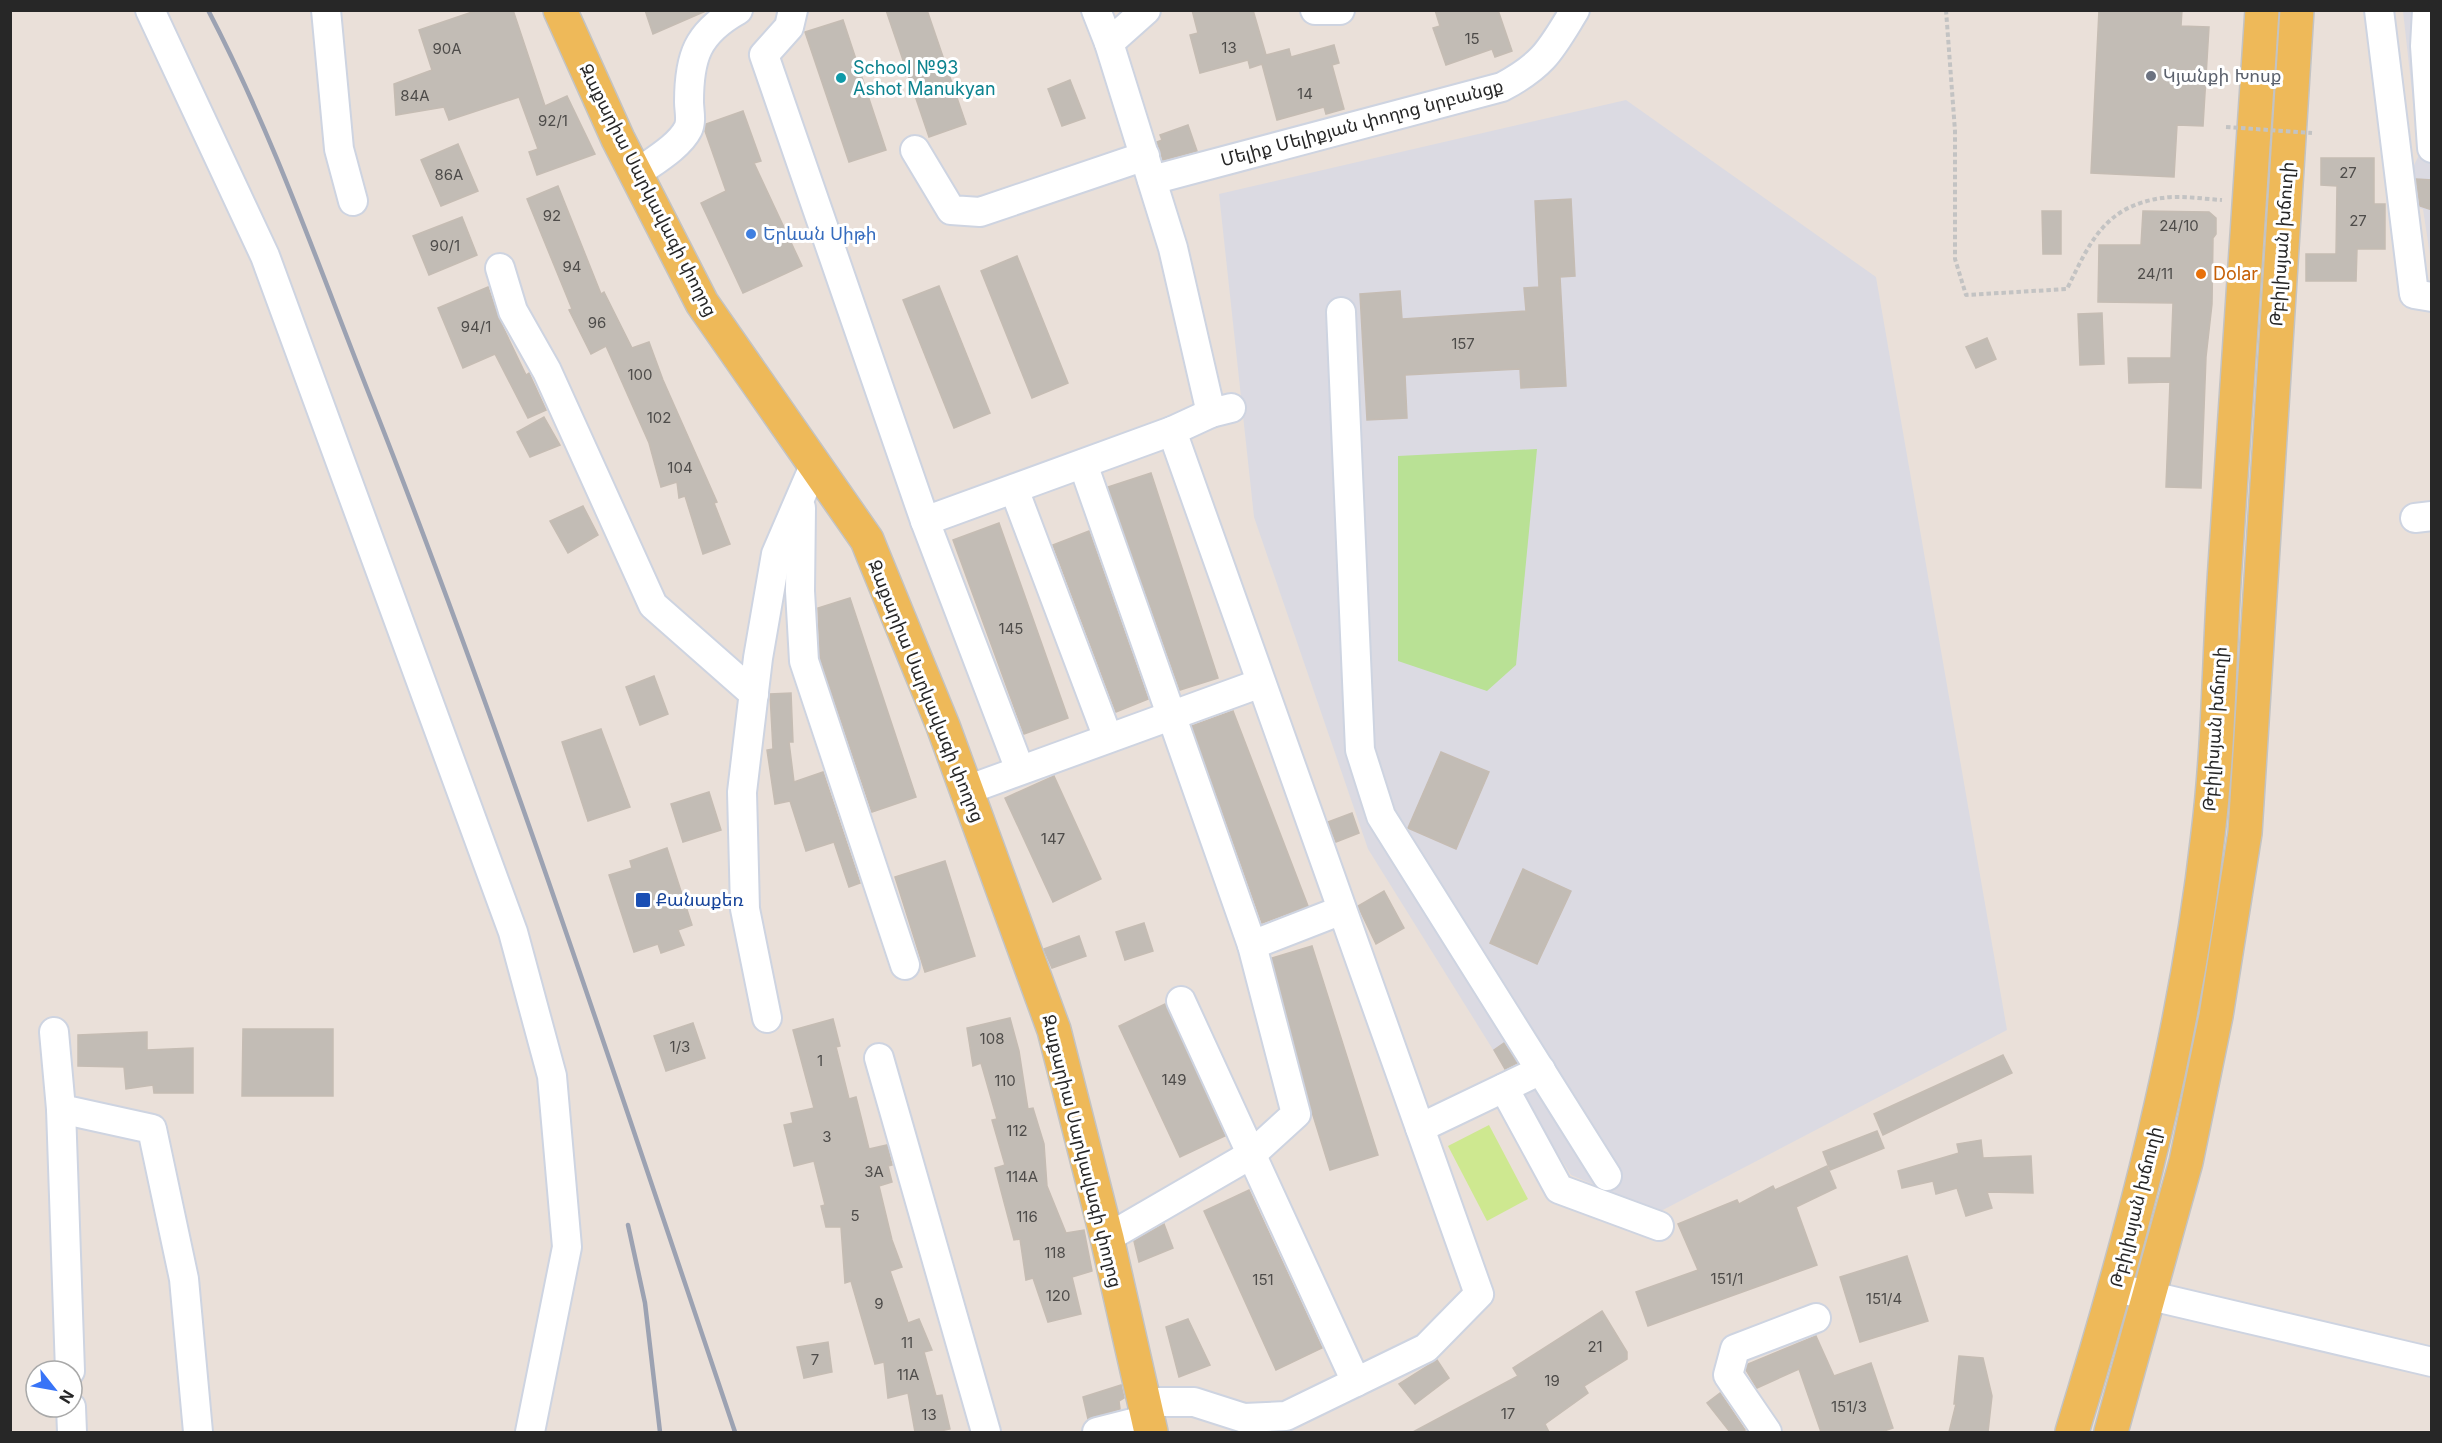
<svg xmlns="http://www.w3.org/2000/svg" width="2442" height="1443" viewBox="0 0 2442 1443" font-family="Inter,'Noto Sans Armenian',sans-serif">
	<rect width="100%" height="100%" fill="#eae0d9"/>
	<g fill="#dbdae2">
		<polygon points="2403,11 2431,11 2431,262 2423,209 2407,205 2407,179 2419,155"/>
		<polygon points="1626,100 1876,277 2007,1030 1659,1212 1571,1175 1368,849 1254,517 1219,194"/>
	</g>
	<polygon fill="#b9e195" points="1537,449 1516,665 1487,691 1398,661 1398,456"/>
	<polygon fill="#cee890" points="1489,1125 1528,1199 1487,1221 1448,1146"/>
	<g fill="#c2bcb5" stroke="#c5bcb3" stroke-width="1.5">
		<polygon points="478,10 513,10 545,106 567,96 595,154 537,175 529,152 538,149 519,97 449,120 444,107 396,115 394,84 432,70 419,30"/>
		<polygon points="645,10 708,10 653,34"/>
		<polygon points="886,10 927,10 966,124 929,137"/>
		<polygon points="1192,10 1253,10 1266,55 1289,49 1291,57 1334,45 1339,63 1332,65 1344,109 1326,114 1324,107 1277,120 1262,64 1250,68 1248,60 1200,73 1190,35 1198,33"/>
		<polygon points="1435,10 1498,10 1512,51 1495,57 1492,49 1446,65 1433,28 1440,26"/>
		<polygon points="2099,10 2182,10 2181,26 2209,27 2203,126 2177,125 2174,177 2091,173"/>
		<polygon points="843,20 886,150 849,162 805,32"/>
		<polygon points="1070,80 1085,118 1062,126 1048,89"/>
		<polygon points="743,111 761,161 754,163 802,266 743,293 701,203 726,191 705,131 706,124"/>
		<polygon points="1188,125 1197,151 1163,160 1157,142 1162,140 1160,135"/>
		<polygon points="458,144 478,191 441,206 421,160"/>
		<polygon points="2321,158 2374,158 2374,204 2385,204 2385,249 2357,249 2356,281 2306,281 2306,254 2336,254 2337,186 2321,185"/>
		<polygon points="2416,179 2432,180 2432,210 2420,206"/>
		<polygon points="558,186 601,294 604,292 632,348 649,342 663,380 717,502 714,503 730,544 703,554 685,496 679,498 677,482 661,487 649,443 606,346 591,354 569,310 572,309 527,199"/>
		<polygon points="1571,199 1575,276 1560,277 1566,386 1521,388 1520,369 1405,375 1407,418 1367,420 1360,294 1400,291 1402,319 1526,311 1524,288 1539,287 1535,201"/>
		<polygon points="2042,211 2061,211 2061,254 2043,254"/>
		<polygon points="2143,211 2209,212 2216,218 2216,234 2213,238 2212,304 2206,357 2201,488 2166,487 2170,382 2129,383 2128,358 2171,358 2173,303 2098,302 2099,245 2141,245"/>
		<polygon points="462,217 477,255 429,275 413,236"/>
		<polygon points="1017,256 1068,383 1032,398 981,271"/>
		<polygon points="939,286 990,413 954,428 903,300"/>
		<polygon points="488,287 499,319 526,375 529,373 546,410 528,418 495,354 463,368 438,308"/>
		<polygon points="2102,313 2104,364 2080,365 2078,314"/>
		<polygon points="1987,338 1996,359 1976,368 1966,347"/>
		<polygon points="544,417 560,445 530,457 517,432"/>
		<polygon points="1151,473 1218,678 1180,690 1108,487"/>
		<polygon points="583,506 598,535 568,553 550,521"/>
		<polygon points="999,523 1068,718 1024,734 953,540"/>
		<polygon points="1089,531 1148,699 1116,712 1053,545"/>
		<polygon points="850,598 916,797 872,812 820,658 818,608"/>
		<polygon points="654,676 668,714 640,725 626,687"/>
		<polygon points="791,693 793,742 789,742 794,782 823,772 860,883 849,887 834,842 806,851 790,801 775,804 767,750 773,749 770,694"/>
		<polygon points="1233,711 1308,906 1262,923 1192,726"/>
		<polygon points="601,729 630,807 588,821 562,742"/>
		<polygon points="1441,752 1489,772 1456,849 1408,828"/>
		<polygon points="1054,776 1101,879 1053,902 1005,798"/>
		<polygon points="709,792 721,830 683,842 671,804"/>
		<polygon points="1352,813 1359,833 1336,842 1328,822"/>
		<polygon points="667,848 692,925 678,930 684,945 661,953 658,944 634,952 609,875 632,868 630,861"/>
		<polygon points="945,861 975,956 925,972 895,877"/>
		<polygon points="1523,869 1571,891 1537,964 1490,943"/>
		<polygon points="1384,891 1404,928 1376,944 1358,906"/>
		<polygon points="1144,923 1153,951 1125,960 1116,932"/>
		<polygon points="1079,936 1086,956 1052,968 1044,949"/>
		<polygon points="1312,946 1378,1155 1330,1170 1312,1112 1272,958"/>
		<polygon points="1165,1004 1225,1136 1180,1157 1119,1026"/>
		<polygon points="1010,1018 1019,1051 1028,1109 1033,1108 1044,1144 1047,1186 1066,1233 1084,1230 1092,1271 1072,1277 1081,1314 1048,1322 1033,1278 1026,1280 1020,1239 1014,1240 995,1168 1005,1165 992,1120 997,1119 981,1063 973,1066 967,1028"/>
		<polygon points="833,1019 840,1046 836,1047 849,1099 856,1097 869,1149 887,1145 892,1165 888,1166 892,1182 879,1186 892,1240 902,1267 890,1271 908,1323 919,1319 932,1350 924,1352 936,1396 942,1395 950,1429 936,1432 915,1432 908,1393 888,1398 884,1362 875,1364 851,1281 845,1283 841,1227 826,1227 821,1206 825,1205 814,1161 794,1166 784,1125 793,1123 791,1113 814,1108 793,1030"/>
		<polygon points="693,1023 705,1058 666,1071 654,1036"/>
		<polygon points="243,1029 333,1029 333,1096 242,1096"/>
		<polygon points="147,1032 147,1050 193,1048 193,1093 154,1093 153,1085 126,1089 124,1067 78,1066 78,1035"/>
		<polygon points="1504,1043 1517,1063 1505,1069 1494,1050"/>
		<polygon points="2003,1055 2012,1073 1883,1135 1874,1114"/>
		<polygon points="1877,1131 1884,1148 1830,1170 1823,1152"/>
		<polygon points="1981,1140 1983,1158 2031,1156 2033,1193 1987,1192 1992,1208 1966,1216 1957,1188 1936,1194 1933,1181 1902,1188 1898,1171 1959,1153 1957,1144"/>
		<polygon points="1827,1166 1836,1188 1796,1207 1817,1265 1648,1326 1636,1292 1698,1270 1678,1224 1737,1200 1739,1204 1773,1186 1775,1190"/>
		<polygon points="1249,1190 1322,1348 1276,1370 1204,1211"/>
		<polygon points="1164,1224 1173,1248 1139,1262 1134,1241"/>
		<polygon points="1907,1256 1928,1321 1860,1342 1840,1277"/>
		<polygon points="1602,1311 1627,1352 1627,1359 1584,1386 1588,1393 1545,1424 1549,1432 1413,1432 1518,1376 1513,1368"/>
		<polygon points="1188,1319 1210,1365 1179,1377 1166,1327"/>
		<polygon points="1816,1336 1834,1376 1871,1363 1893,1428 1881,1432 1821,1432 1799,1369 1757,1388 1746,1370 1748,1364"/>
		<polygon points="828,1342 832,1372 804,1378 797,1347"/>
		<polygon points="1959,1356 1983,1358 1992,1396 1988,1432 1949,1432 1956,1404 1954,1404"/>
		<polygon points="1437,1360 1449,1378 1415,1404 1399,1384"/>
		<polygon points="1121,1385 1124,1398 1119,1401 1120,1409 1088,1419 1083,1397"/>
		<polygon points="1720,1393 1745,1430 1742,1432 1730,1432 1707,1403"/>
	</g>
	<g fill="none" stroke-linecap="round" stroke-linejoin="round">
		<defs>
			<g id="minor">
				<polyline points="150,10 265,256 513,932 552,1076 567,1247 530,1432"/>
				<polyline points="326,10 339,149 353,201"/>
				<polyline points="793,10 789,27 764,55 925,521 1020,770"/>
				<polyline points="1096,10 1109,43 1173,248 1211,413 1231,408"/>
				<polyline points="1315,10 1340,10"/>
				<polyline points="2379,10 2414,294 2432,297"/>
				<polyline points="2427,10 2425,46 2432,148"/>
				<polyline points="1109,43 1146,10"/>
				<polyline points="915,150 951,210 980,212 1145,156"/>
				<path d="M636,174c16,-12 43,-27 52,-45 4,-8 1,-19 1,-27 0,-45 8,-69 49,-92"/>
				<path d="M1152,180l350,-93c43,-23 49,-38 73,-77"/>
				<polyline points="500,268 513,311 547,371 653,605 754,694"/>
				<polyline points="1341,312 1360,750 1381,816 1607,1176"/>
				<polyline points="1083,464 1252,945 1296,1114 1252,1154 1107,1238"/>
				<polyline points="1014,489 1108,738"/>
				<polyline points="801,508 800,591 804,661 905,965"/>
				<polyline points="2415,518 2432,516"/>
				<polyline points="925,521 1172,431 1211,413"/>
				<polyline points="967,790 1261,683"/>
				<polyline points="1252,945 1342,910"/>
				<polyline points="1181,1001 1356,1382"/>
				<polyline points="767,1018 745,909 742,792 758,658 776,554 814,466"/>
				<polyline points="54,1032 61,1109 152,1129 184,1279 198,1432"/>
				<polyline points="879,1058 986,1432"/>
				<polyline points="1504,1088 1559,1189 1659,1226"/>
				<polyline points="61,1109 70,1371"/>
				<polyline points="1420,1128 1541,1070"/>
				<polyline points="2117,1288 2432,1362"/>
				<polyline points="1144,1402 1194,1402 1244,1418 1286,1416 1426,1348 1479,1294 1172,431"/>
				<polyline points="71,1407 72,1432"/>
				<polyline points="1097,1432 1148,1419"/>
				<polyline points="1767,1432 1728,1375 1735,1349 1816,1318"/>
			</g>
			<g id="major">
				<polyline points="560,10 618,139 702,303 867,540 873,555 943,726 1054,1030 1107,1238 1151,1432"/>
				<path d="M2072,1432c60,-195 113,-394 136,-598 11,-89 11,-179 17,-268 11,-185 23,-370 37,-556"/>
				<polyline points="2111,1432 2186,1162 2216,1016 2245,833 2297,10"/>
			</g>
		</defs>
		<use href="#minor" stroke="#ced4e1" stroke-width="32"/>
		<use href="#major" stroke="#c3c3c3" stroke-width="36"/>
		<path stroke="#c3c3c3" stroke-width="4" stroke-dasharray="4.5 3" stroke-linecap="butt" d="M1946,10l9,121v128l11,36 101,-6c23,-47 38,-83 95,-91 18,-3 41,1 60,2"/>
		<use href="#minor" stroke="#fff" stroke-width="28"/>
		<use href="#major" stroke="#eeb959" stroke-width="33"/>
		<g stroke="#9ca2b2" stroke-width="4.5">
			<path d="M208,10c66,126 113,263 165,394 133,338 246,684 362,1028"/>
			<polyline points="628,1225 645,1303 660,1432"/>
		</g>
		<polyline stroke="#c3c3c3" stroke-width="4" stroke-dasharray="4.5 3" stroke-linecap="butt" points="2226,127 2312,133"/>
	</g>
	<circle fill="#6b7280" stroke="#fff" stroke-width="2" cx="2151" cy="76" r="6"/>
	<circle fill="#0f9aa8" stroke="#fff" stroke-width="2" cx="841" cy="78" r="6"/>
	<circle fill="#3f7fe0" stroke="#fff" stroke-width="2" cx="751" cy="234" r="6"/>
	<circle fill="#e8710a" stroke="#fff" stroke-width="2" cx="2201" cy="274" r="6"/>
	<rect fill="#1a4fb4" stroke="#fff" stroke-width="2" x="635" y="892" width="16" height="16" rx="3"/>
	<g text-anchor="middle" stroke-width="6" stroke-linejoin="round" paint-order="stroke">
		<g font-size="15" fill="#4e4c4a">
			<text x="1472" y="44">15</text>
			<text x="1229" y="53">13</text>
			<text x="447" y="54">90A</text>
			<text x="1305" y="99">14</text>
			<text x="415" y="101">84A</text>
			<text x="553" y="126">92/1</text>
			<text x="2348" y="178">27</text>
			<text x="449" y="180">86A</text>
			<text x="552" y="221">92</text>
			<text x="2358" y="226">27</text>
			<text x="2179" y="231">24/10</text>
			<text x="445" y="251">90/1</text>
			<text x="572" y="272">94</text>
			<text x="2155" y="279">24/11</text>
			<text x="597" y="328">96</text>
			<text x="476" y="332">94/1</text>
			<text x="1463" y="349">157</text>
			<text x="640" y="380">100</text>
			<text x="659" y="423">102</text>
			<text x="680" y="473">104</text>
			<text x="1011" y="634">145</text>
			<text x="1053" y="844">147</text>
			<text x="992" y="1044">108</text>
			<text x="680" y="1052">1/3</text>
			<text x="820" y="1066">1</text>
			<text x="1174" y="1085">149</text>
			<text x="1005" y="1086">110</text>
			<text x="1017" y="1136">112</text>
			<text x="827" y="1142">3</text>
			<text x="874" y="1177">3A</text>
			<text x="1022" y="1182">114A</text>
			<text x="855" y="1221">5</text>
			<text x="1027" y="1222">116</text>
			<text x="1055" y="1258">118</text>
			<text x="1727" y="1284">151/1</text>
			<text x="1263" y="1285">151</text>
			<text x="1058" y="1301">120</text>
			<text x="1884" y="1304">151/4</text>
			<text x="879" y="1309">9</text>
			<text x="907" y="1348">11</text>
			<text x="1595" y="1352">21</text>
			<text x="815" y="1365">7</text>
			<text x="908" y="1380">11A</text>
			<text x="1552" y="1386">19</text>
			<text x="1849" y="1412">151/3</text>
			<text x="1508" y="1419">17</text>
			<text x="929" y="1420">13</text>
		</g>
		<g font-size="18" fill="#0d838f" stroke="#fff" text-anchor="start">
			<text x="853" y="74">School №93<tspan x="853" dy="21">Ashot Manukyan</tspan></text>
		</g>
		<g font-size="18" fill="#5b616d" stroke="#fff" text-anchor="start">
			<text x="2163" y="82">Կյանքի Խոսք</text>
		</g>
		<g font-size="18" fill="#272727" stroke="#fff">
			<text transform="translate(1362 123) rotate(-15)" y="6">Մելիք Մելիքյան փողոց նրբանցք</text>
			<text transform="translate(648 190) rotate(63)" y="6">Զաքարիա Սարկավագի փողոց</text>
			<text transform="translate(2282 244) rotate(-86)" y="6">Թբիլիսյան խճուղի</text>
			<text transform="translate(926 691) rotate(68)" y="6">Զաքարիա Սարկավագի փողոց</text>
			<text transform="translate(2215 729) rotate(-86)" y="6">Թբիլիսյան խճուղի</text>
			<text transform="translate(1082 1151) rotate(76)" y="6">Զաքարիա Սարկավագի փողոց</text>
			<text transform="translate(2136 1207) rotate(-76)" y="6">Թբիլիսյան խճուղի</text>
		</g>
		<g font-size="18" fill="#366cbe" stroke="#fff" text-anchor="start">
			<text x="763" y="240">Երևան Սիթի</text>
		</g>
		<g font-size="18" fill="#c56008" stroke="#fff" text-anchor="start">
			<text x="2213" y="280">Dolar</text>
		</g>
		<g font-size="18" fill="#164399" stroke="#fff" text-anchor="start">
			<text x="656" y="906">Քանաքեռ</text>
		</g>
	</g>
	<rect width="2442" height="1443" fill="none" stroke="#272727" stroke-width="24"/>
	<g transform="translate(54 1389) rotate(121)"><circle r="28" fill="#ffffff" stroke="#a9a9a9" stroke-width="1.5"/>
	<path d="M0-4.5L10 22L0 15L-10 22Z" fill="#3874f7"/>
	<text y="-9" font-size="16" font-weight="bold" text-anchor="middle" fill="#272727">N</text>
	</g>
</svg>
